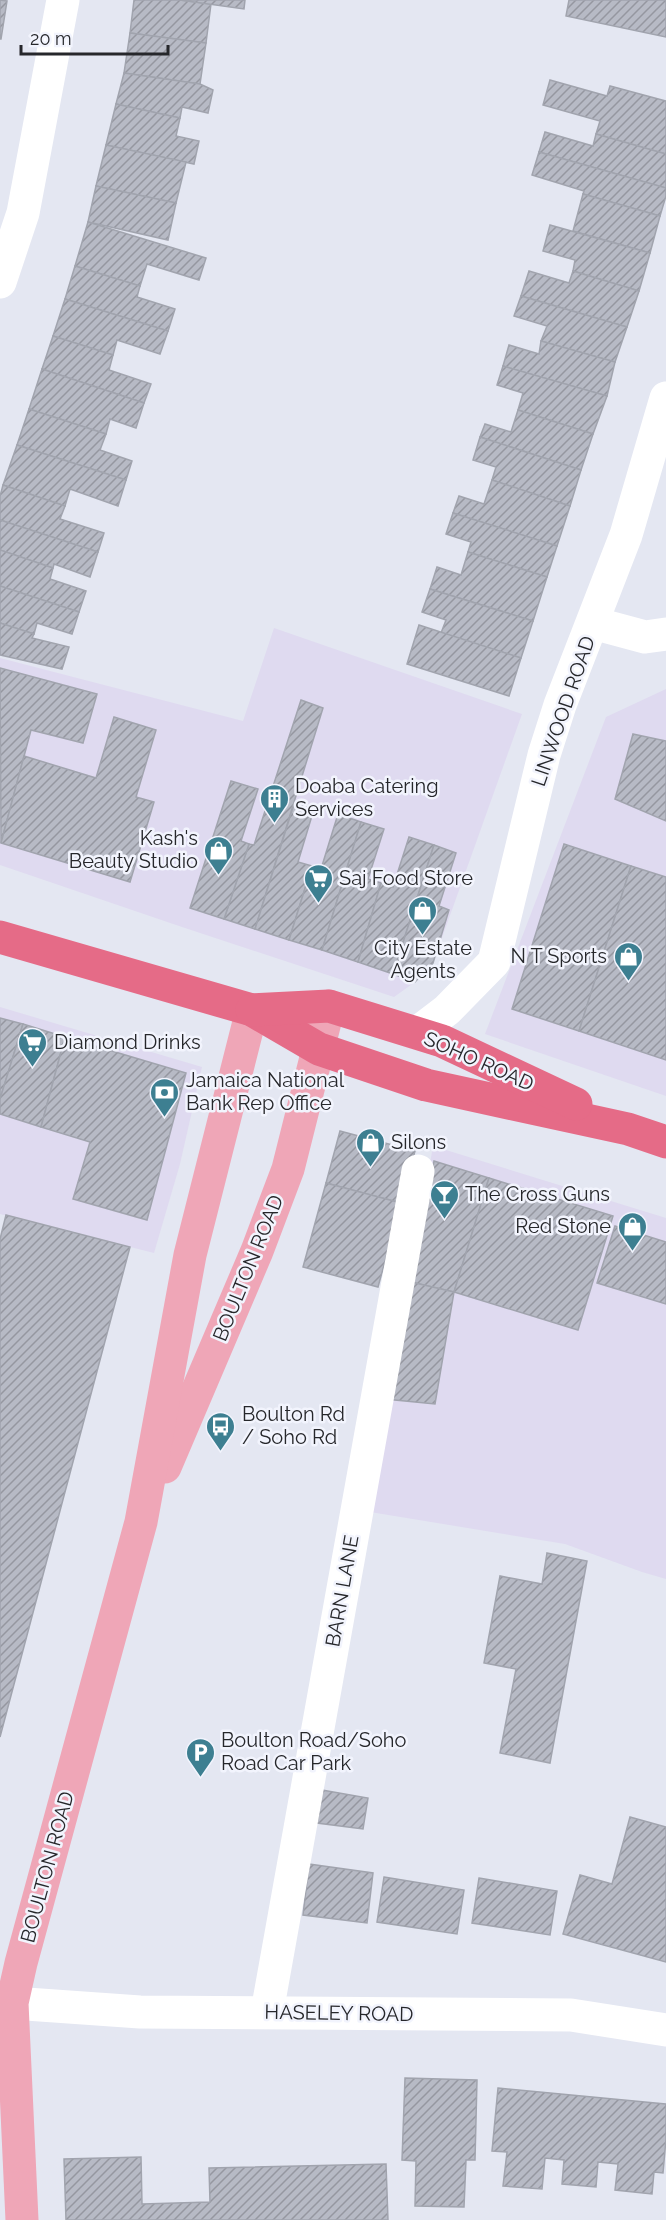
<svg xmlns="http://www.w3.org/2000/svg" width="666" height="2220" viewBox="0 0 666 2220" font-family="Raleway,sans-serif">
	<defs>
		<pattern id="building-hatch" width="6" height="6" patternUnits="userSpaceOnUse" patternTransform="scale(1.5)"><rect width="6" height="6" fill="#b7bac5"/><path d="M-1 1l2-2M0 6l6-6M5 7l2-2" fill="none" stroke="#9597a0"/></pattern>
	</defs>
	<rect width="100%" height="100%" fill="#e4e7f2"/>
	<g fill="#dfdaf0">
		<polygon points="274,628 522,714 433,963 415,982 394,997 182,927 0,865 0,658 243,721"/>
		<polygon points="666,689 666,1096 485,1034 606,717"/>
		<polygon points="0,1007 202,1067 180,1164 154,1253 0,1214"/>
		<polygon points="433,1146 666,1218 666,1579 642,1572 565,1544 364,1511 409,1284"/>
	</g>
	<g fill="url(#building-hatch)" stroke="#a1a4ae" stroke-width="1.5">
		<polygon points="0,0 7,1 1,39 0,39"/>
		<polygon points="134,0 180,0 211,4 206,43 130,33"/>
		<polygon points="180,0 245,0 244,9"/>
		<polygon points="569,0 666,0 666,37 566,16"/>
		<polygon points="130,33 206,43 200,84 124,73"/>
		<polygon points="124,73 200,84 213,90 208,113 182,107 180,118 116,104"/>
		<polygon points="550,80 607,96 610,86 666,101 666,154 596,134 600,121 543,105"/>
		<polygon points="116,104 180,118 176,136 199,141 194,164 106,145"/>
		<polygon points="545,132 593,146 596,134 666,154 666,188 539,152"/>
		<polygon points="106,145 186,162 176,203 96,186"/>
		<polygon points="539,152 666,188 666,196 660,216 583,194 584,191 532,175"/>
		<polygon points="96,186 176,203 168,240 88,222"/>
		<polygon points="583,194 660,216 650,253 573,231"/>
		<polygon points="88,222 206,258 199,280 147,264 140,286 75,266"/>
		<polygon points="550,225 650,253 639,291 573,271 575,260 543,251"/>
		<polygon points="75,266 140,286 137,297 175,309 168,331 65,299"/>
		<polygon points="529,271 569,283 573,271 639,291 627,327 521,296"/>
		<polygon points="521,296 627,327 615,362 541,341 547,326 514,316"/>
		<polygon points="65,299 168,331 160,354 117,340 113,355 53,336"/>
		<polygon points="53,336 113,355 109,370 151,384 144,403 42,369"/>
		<polygon points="541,341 615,362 607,396 503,366 509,345 539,354"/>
		<polygon points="503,366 607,396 593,434 518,410 523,393 497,385"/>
		<polygon points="42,369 144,403 136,428 110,419 106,434 29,409"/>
		<polygon points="29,409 106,434 100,450 132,461 126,480 17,445"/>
		<polygon points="518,410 593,434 581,470 480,437 485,424 511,432"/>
		<polygon points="480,437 581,470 570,506 492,480 496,467 473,460"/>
		<polygon points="17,445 126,480 118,506 70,489 65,506 3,485"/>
		<polygon points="492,480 570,506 557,546 453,513 459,496 484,504"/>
		<polygon points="3,485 65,506 60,519 104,533 98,552 0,520 0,496"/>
		<polygon points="453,513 557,546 547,577 468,552 471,542 446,534"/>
		<polygon points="0,520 98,552 90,577 54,564 53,568 0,550"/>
		<polygon points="0,550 53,568 50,579 86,591 79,612 0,586"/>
		<polygon points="468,552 547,577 533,621 430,589 437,567 461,575"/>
		<polygon points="0,586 79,612 72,634 37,623 34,634 0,623"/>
		<polygon points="430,589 533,621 521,658 441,633 446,620 422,612"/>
		<polygon points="0,623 34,634 32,638 69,647 62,669 0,655"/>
		<polygon points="419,625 521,658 509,696 407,664"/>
		<polygon points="0,668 97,694 83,743 31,730 1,843"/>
		<polygon points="301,700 323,708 255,929 224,919 249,844 254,845"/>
		<polygon points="114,717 156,730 136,797 154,802 130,882 1,843 24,756 96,778"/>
		<polygon points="633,734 666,741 666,821 615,799"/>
		<polygon points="231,781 258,789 241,841 249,844 224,919 190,908"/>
		<polygon points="294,804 314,809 298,862 312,866 289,940 255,929"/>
		<polygon points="338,814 361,822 322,950 289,940 312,866 321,869"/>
		<polygon points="361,822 384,829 368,879 381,883 358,962 322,950"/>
		<polygon points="409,837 434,845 393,974 358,962 381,883 393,887"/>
		<polygon points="564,844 631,866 579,1031 512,1009"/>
		<polygon points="434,845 456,853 439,906 449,910 433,963 415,982 393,974"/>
		<polygon points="631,866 666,877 666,1060 579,1031"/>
		<polygon points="0,1018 23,1024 0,1099"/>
		<polygon points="23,1024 65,1037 41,1127 0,1114 0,1099"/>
		<polygon points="65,1037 186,1073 147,1220 73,1199 90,1142 41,1127"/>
		<polygon points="340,1131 415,1151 401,1203 326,1183"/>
		<polygon points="434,1161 489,1178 454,1292 411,1282"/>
		<polygon points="489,1178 613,1216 578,1330 454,1292"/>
		<polygon points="326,1183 401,1203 378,1287 303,1267"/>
		<polygon points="6,1215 130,1247 0,1737 0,1239"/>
		<polygon points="615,1226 666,1242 666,1304 597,1283"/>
		<polygon points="411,1282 454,1292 435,1404 385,1399"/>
		<polygon points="547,1553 587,1561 550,1763 500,1753 516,1669 484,1663 500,1576 542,1584"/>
		<polygon points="322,1790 368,1798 363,1829 317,1823"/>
		<polygon points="630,1817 666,1827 666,1962 563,1934 580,1875 612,1884"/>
		<polygon points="309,1864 373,1873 367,1923 303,1915"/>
		<polygon points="384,1877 464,1890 457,1934 377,1922"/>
		<polygon points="479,1878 557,1891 550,1935 472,1923"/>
		<polygon points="405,2078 477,2080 475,2160 466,2160 464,2207 415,2206 416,2161 402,2160"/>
		<polygon points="498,2088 666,2104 666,2139 663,2173 654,2172 652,2194 615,2190 618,2164 598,2162 596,2187 562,2184 564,2160 545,2158 542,2189 503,2186 507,2152 492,2151"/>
		<polygon points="141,2157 142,2204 210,2202 209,2168 386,2164 388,2220 66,2220 64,2159"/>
	</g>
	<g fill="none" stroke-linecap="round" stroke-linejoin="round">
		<g stroke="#fff" stroke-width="33">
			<polyline points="0,282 23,213 63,0"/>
			<polyline points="593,623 645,637 666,634"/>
			<polyline points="417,1033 447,1010 494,962 544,755 560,705 626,535 666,398"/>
			<polyline points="12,2003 140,2012 571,2015 666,2030"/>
			<polyline points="267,2012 418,1171"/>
		</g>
		<g stroke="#efa6b7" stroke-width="33">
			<polyline points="165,1467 257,1251 288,1169 329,1006"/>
			<polyline points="22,2220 12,2003 21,1963 141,1522 190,1255 252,1010"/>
		</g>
		<g stroke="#e56b87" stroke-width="33">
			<polyline points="0,937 252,1010 319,1049 426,1085 628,1129 666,1142"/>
			<polyline points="252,1010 329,1006 442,1041 576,1104"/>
		</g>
	</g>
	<defs>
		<symbol id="building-pin" viewBox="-11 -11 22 30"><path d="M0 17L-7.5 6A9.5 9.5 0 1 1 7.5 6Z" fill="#3d7f91" stroke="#f2f4fd"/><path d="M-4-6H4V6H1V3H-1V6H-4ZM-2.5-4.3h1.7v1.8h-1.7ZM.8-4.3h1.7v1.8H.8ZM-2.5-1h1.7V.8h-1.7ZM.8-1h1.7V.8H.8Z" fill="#fff"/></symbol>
		<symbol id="shop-pin" viewBox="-11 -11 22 30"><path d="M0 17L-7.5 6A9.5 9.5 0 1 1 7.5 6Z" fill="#3d7f91" stroke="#f2f4fd"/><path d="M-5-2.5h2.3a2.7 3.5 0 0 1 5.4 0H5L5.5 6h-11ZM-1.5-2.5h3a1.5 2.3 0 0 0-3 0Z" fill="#fff"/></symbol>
		<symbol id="supermarket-pin" viewBox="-11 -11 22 30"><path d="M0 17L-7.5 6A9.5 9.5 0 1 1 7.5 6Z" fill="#3d7f91" stroke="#f2f4fd"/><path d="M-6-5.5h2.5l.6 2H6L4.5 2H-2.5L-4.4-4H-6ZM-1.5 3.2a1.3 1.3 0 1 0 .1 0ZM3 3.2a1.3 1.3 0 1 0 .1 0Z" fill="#fff"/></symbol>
		<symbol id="bank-pin" viewBox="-11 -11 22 30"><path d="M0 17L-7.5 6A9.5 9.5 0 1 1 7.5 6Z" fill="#3d7f91" stroke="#f2f4fd"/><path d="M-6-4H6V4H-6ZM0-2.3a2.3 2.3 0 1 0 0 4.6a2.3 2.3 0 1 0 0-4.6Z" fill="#fff"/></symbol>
		<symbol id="bar-pin" viewBox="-11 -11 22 30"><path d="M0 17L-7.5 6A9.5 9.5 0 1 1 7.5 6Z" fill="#3d7f91" stroke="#f2f4fd"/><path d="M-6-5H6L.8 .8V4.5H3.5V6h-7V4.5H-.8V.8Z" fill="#fff"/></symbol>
		<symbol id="bus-pin" viewBox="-11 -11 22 30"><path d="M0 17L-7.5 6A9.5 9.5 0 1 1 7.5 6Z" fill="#3d7f91" stroke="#f2f4fd"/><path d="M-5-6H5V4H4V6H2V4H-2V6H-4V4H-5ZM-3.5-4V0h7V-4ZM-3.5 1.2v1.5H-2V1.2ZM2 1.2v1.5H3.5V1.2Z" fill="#fff"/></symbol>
		<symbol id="parking-pin" viewBox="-11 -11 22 30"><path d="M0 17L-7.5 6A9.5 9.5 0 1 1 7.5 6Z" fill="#3d7f91" stroke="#f2f4fd"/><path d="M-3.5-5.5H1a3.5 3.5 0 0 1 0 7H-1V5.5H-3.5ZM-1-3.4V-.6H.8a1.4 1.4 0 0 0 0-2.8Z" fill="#fff"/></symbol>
	</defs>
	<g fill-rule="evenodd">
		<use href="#building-pin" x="258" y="782" width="33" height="45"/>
		<use href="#shop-pin" x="202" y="834" width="33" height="45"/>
		<use href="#supermarket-pin" x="302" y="862" width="33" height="45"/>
		<use href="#shop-pin" x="406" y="894" width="33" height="45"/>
		<use href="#shop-pin" x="612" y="940" width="33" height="45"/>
		<use href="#supermarket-pin" x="16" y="1026" width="33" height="45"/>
		<use href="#bank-pin" x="148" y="1076" width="33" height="45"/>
		<use href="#shop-pin" x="354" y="1126" width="33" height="45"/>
		<use href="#bar-pin" x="428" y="1178" width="33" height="45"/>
		<use href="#shop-pin" x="616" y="1210" width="33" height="45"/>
		<use href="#bus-pin" x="204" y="1410" width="33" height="45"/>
		<use href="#parking-pin" x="184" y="1736" width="33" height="45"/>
	</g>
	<g text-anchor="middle" stroke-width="5" stroke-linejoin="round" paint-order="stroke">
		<g font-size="20" fill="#26272b" stroke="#f2f4fd">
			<text transform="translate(563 711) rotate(-71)" y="7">LINWOOD ROAD</text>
			<text transform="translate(479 1061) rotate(24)" y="7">SOHO ROAD</text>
			<text transform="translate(248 1268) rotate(-68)" y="7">BOULTON ROAD</text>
			<text transform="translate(342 1591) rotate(-80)" y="7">BARN LANE</text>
			<text transform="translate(47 1867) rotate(-75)" y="7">BOULTON ROAD</text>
			<text transform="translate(339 2013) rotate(1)" y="7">HASELEY ROAD</text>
		</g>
		<g font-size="20" fill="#26272b" stroke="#f2f4fd" text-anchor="start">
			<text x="295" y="793">Doaba Catering<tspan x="295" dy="23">Services</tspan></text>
			<text x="198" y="845" text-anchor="end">Kash's<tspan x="198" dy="23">Beauty Studio</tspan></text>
			<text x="339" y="885">Saj Food Store</text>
			<text x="423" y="955" text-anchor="middle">City Estate<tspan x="423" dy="23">Agents</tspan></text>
			<text x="607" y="963" text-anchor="end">N T Sports</text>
			<text x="54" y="1049">Diamond Drinks</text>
			<text x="186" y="1087">Jamaica National<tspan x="186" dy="23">Bank Rep Office</tspan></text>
			<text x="391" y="1149">Silons</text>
			<text x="465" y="1201">The Cross Guns</text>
			<text x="611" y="1233" text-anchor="end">Red Stone</text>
			<text x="242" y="1421">Boulton Rd<tspan x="242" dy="23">/ Soho Rd</tspan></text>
			<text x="221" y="1747">Boulton Road/Soho<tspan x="221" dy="23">Road Car Park</tspan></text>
		</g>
	</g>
	<path d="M21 45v9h147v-9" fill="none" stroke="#26272b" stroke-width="3"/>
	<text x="30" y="45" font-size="18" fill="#26272b" stroke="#f2f4fd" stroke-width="4.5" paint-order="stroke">20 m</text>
</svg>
